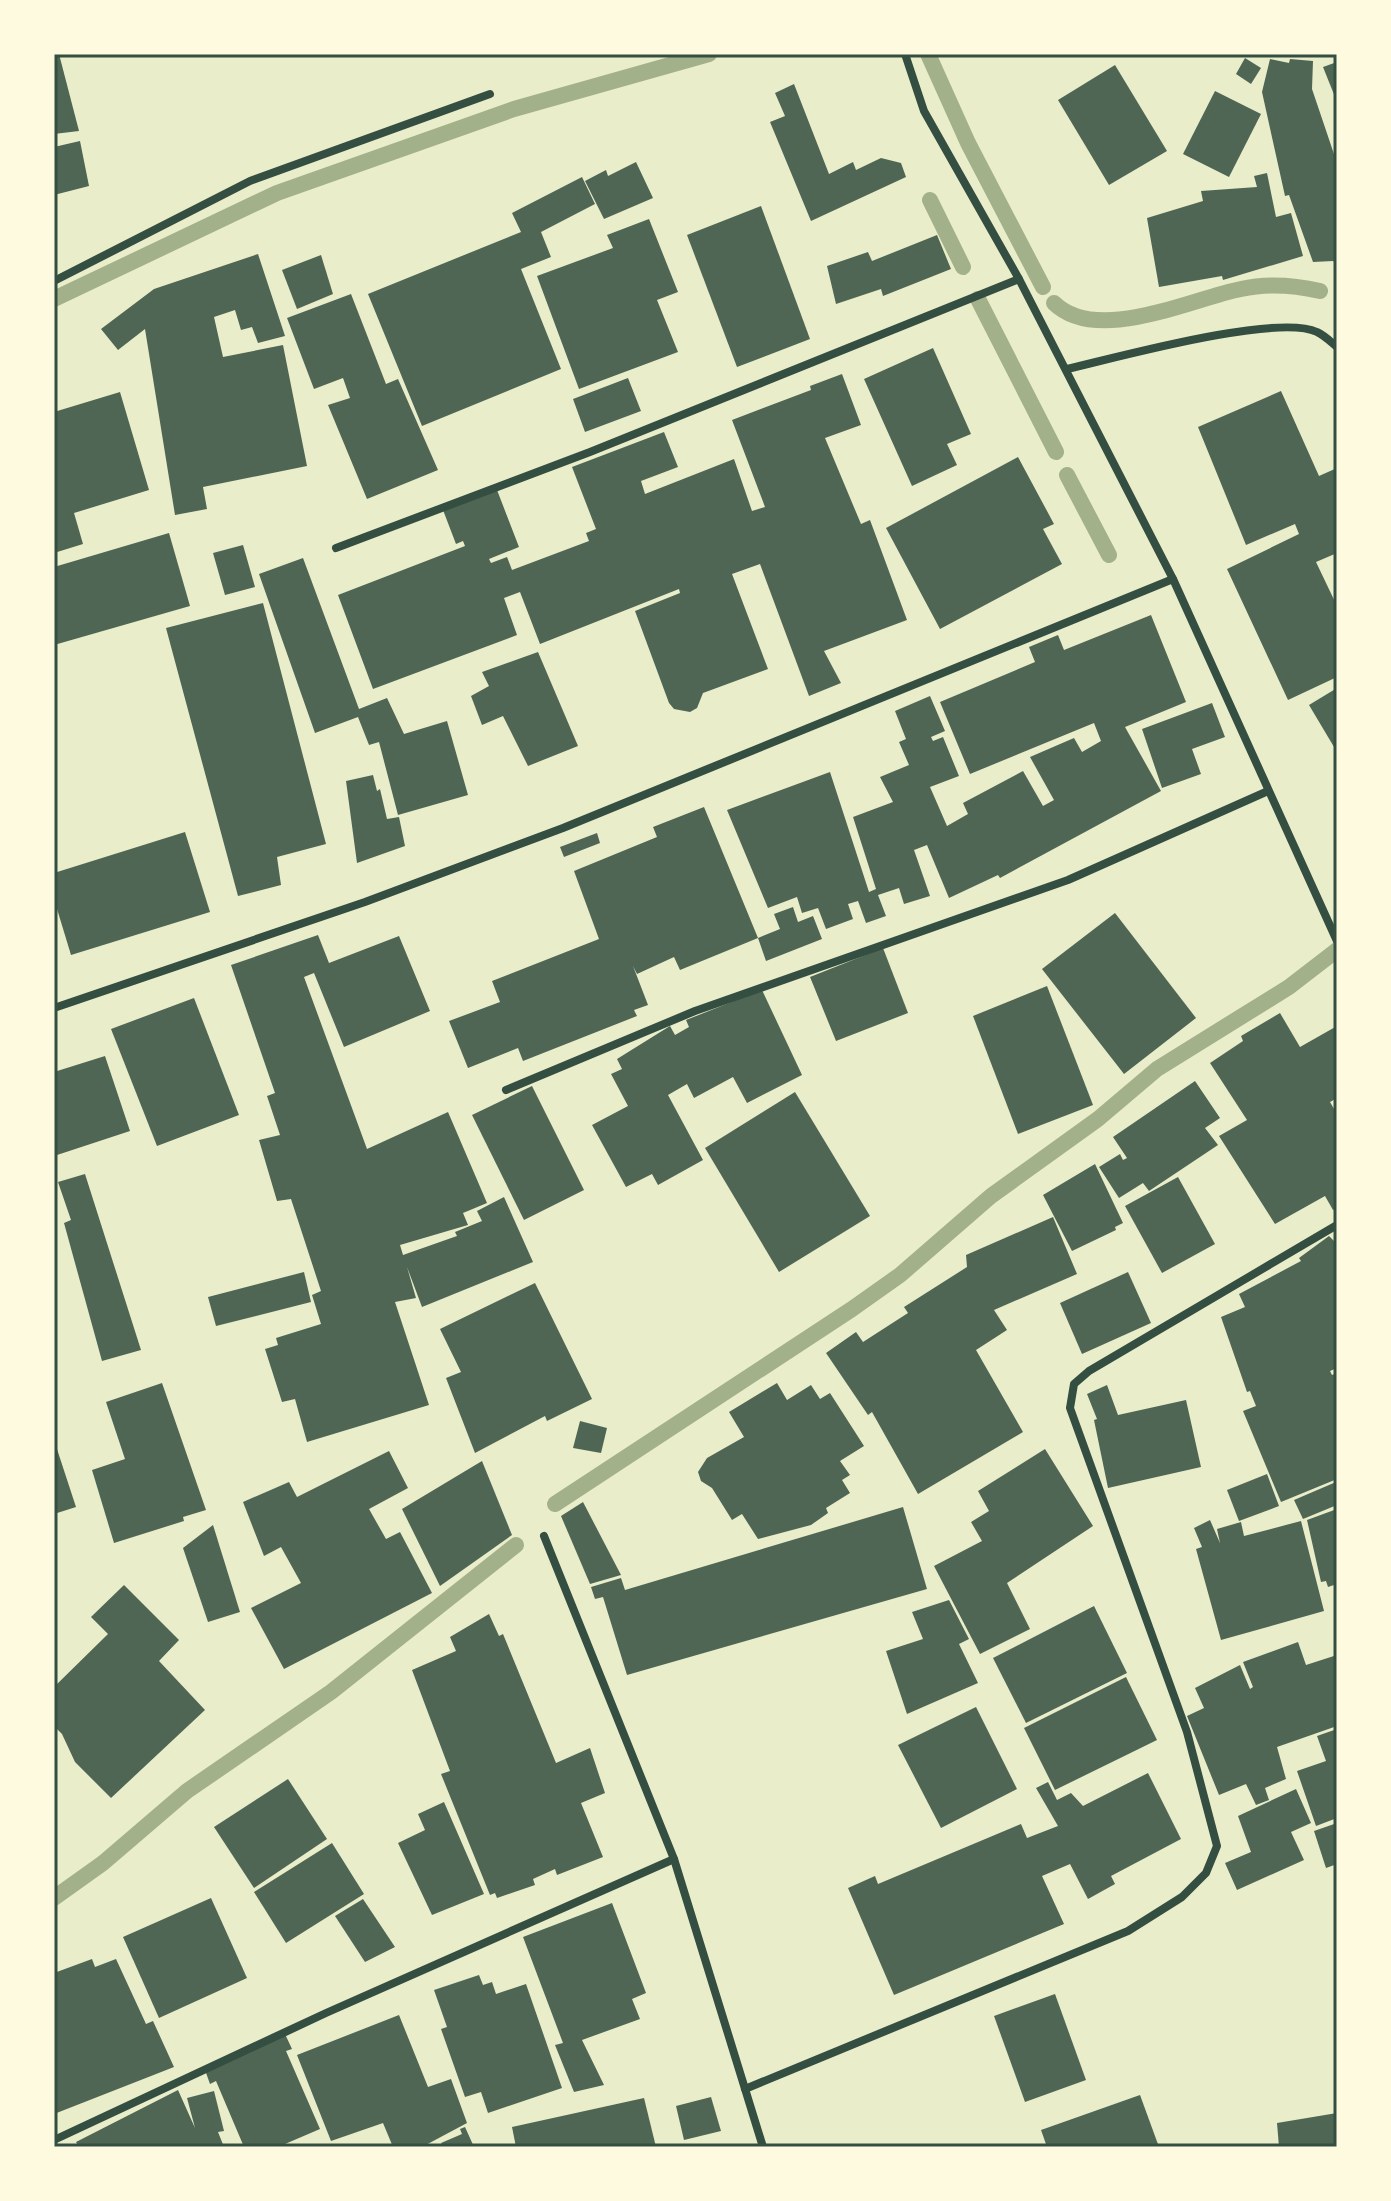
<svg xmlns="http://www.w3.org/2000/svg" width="1391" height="2201" viewBox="0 0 1391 2201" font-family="'Roboto Condensed',sans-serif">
	<rect width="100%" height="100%" fill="#e9edc9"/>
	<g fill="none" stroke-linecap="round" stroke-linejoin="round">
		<g stroke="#a3b18a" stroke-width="16">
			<polyline points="928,54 968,143 1043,287"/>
			<polyline points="930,200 963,267"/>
			<polyline points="54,299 277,193 514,109 709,54"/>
			<polyline points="978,299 1056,452"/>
			<path d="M1054,303c43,42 136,-4 187,-14 26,-6 53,-4 79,2"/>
			<polyline points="1067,475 1109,555"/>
			<polyline points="555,1504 852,1309 900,1275 991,1196 1098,1119 1157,1069 1289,987 1337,950"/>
			<polyline points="54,1898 103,1863 187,1791 331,1692 516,1545"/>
		</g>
	</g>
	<g fill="#4f6655">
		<polygon points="54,54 59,54 79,131 54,134"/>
		<polygon points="1245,58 1261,68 1251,84 1236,74"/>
		<polygon points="1270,59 1289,63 1290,59 1313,61 1312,89 1337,163 1337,264 1333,261 1313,262 1289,195 1285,196 1262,92"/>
		<polygon points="1337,62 1337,102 1323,67"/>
		<polygon points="1115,65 1167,151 1109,185 1058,100"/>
		<polygon points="794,84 829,174 853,162 856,170 881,158 901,163 906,177 811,221 770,122 785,116 775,93"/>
		<polygon points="1215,91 1261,114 1229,177 1183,154"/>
		<polygon points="80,141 89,186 54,195 54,147"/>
		<polygon points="636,162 653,198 604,219 585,181 606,170 608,176"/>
		<polygon points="1267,173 1276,217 1291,213 1303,256 1223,280 1222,276 1159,287 1147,218 1203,201 1201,191 1257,187 1254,176"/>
		<polygon points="582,177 595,204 541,232 551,257 521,269 561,369 422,426 368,294 521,232 512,213"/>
		<polygon points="761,206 810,339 737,367 687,235"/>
		<polygon points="649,219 678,292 657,300 678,352 579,389 537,276 613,248 607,235"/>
		<polygon points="937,235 951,269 883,296 881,289 836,304 827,266 868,252 872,261"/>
		<polygon points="258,254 285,336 258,343 252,327 241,330 235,310 214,317 223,357 283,345 307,466 203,487 207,509 175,515 145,329 118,350 101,329 154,289"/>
		<polygon points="321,255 333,294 297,309 282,270"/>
		<polygon points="351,294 386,384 398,379 438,470 367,499 328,405 350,398 343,378 314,389 287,318"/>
		<polygon points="933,348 971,434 947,444 957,465 912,486 864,379"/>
		<polygon points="842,374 861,425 825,438 861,524 870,520 907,620 824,651 841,683 809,696 760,564 732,574 768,669 703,693 697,708 690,712 674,709 669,703 635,611 680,593 679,589 540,644 520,592 504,598 517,635 373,689 338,595 465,546 463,541 456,544 443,510 497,490 519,547 489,559 491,563 507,557 512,570 589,541 586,533 596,529 572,467 664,432 678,467 641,481 645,494 734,459 752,511 765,507 732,420 811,390 810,386"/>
		<polygon points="628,378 641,411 585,432 573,399"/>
		<polygon points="1281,391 1319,476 1337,468 1337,553 1316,562 1337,606 1337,677 1288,700 1227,569 1299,534 1295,524 1246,545 1198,427"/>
		<polygon points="120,392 149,490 74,513 83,544 54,553 54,412"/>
		<polygon points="1018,457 1054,524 1043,529 1062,564 940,629 886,528"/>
		<polygon points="169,533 190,606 54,645 54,567"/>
		<polygon points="243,545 255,587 225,595 213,553"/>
		<polygon points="303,558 359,709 387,698 404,734 447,721 468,795 398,815 379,742 369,745 358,717 315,733 259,574"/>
		<polygon points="263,603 326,844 277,857 281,885 238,896 166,628"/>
		<polygon points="1151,615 1186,702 1125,727 1161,791 1000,878 998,875 949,898 927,845 914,850 930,896 904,904 899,888 878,895 886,916 866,923 858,901 848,904 853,919 826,929 818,908 802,913 797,897 768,908 727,810 830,772 869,892 876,889 853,817 893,802 880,777 909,765 899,742 906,739 895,711 930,696 945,731 931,737 933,741 943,737 959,776 930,787 947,826 968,814 963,803 1023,771 1043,806 1054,800 1030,757 1074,738 1082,752 1101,741 1094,723 970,774 940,702 1035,662 1029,647 1058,635 1064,650"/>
		<polygon points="538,652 578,746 528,766 503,716 482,725 471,696 489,686 482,672"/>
		<polygon points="1337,688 1337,752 1309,705"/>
		<polygon points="1212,703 1225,737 1192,749 1201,774 1162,788 1142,729"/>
		<polygon points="373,775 377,791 380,789 387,819 399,817 405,846 357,863 346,781"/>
		<polygon points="704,807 758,938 680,970 674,957 637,974 633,966 648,1005 634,1010 637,1016 523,1061 518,1048 468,1068 449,1021 500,1002 492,981 599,939 574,871 657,837 653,827"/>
		<polygon points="185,832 210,912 71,955 54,899 54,873"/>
		<polygon points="597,833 600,843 564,857 560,847"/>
		<polygon points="793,907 798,922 813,916 822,939 766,961 758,938 780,929 774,914"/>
		<polygon points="1115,913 1196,1018 1124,1074 1042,969"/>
		<polygon points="318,935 329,963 399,936 430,1011 344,1047 314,973 304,977 367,1149 448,1112 487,1203 463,1213 468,1225 400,1245 403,1255 457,1236 455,1232 482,1221 477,1211 504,1197 533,1262 422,1307 407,1267 416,1298 395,1302 429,1405 307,1442 295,1399 282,1402 265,1349 278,1345 276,1338 321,1324 312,1295 321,1291 291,1199 277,1201 259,1140 280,1135 267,1096 275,1093 231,965"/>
		<polygon points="883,948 908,1013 836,1041 810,977"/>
		<polygon points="1047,986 1093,1105 1018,1134 973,1016"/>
		<polygon points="762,990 802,1075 747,1103 733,1077 694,1098 687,1084 668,1095 703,1160 658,1185 652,1174 626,1187 592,1125 628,1106 611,1074 622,1069 617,1059 670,1026 675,1035 689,1027 686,1020"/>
		<polygon points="194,998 239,1115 157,1146 111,1029"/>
		<polygon points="1280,1013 1300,1047 1337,1026 1337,1098 1330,1102 1337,1114 1337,1208 1333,1210 1325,1196 1275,1224 1219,1136 1247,1120 1210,1063 1243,1041 1241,1036"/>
		<polygon points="105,1056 130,1131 54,1156 54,1072"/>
		<polygon points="1195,1081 1220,1118 1205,1128 1218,1145 1149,1191 1143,1183 1119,1198 1099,1167 1120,1154 1123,1160 1127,1158 1113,1137"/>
		<polygon points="532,1086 584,1190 524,1220 472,1115"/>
		<polygon points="795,1092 870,1216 779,1272 705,1148"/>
		<polygon points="1095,1164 1123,1223 1115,1227 1116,1230 1072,1251 1043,1195"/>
		<polygon points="85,1174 141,1350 102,1361 64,1223 71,1220 58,1182"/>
		<polygon points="1178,1177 1215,1244 1162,1273 1125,1206"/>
		<polygon points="1053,1217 1077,1274 994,1310 1007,1330 976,1350 1023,1432 918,1494 872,1412 868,1415 826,1353 856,1332 863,1342 908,1313 904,1307 967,1267 966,1255"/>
		<polygon points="1329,1236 1337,1244 1337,1368 1330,1371 1332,1375 1337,1373 1337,1479 1281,1502 1243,1411 1256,1406 1250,1391 1247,1392 1221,1317 1245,1307 1239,1294 1301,1261 1299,1258"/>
		<polygon points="304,1272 311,1302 216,1326 208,1297"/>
		<polygon points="1128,1272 1151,1323 1082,1354 1060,1303"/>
		<polygon points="535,1283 592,1399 547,1421 545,1416 475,1453 446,1378 461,1372 440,1329"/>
		<polygon points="162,1383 206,1510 183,1517 184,1521 114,1543 92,1470 125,1459 106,1402"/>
		<polygon points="777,1383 787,1400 811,1385 820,1399 830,1393 864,1446 840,1461 850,1475 842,1480 850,1493 826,1508 828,1513 811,1525 758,1539 742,1514 732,1520 712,1488 701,1481 698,1472 707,1458 744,1437 729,1412"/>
		<polygon points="1107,1385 1118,1415 1186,1400 1201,1467 1108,1488 1094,1420 1097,1419 1087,1394"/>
		<polygon points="580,1421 607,1428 601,1453 573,1448"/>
		<polygon points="54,1440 76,1507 54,1514"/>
		<polygon points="1045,1449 1093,1526 1007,1583 1030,1629 980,1654 934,1566 982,1541 971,1522 989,1511 978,1491"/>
		<polygon points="389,1451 408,1488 369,1509 386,1539 400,1532 432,1593 284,1669 251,1608 301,1583 281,1547 264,1556 243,1502 289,1482 297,1497"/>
		<polygon points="482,1461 512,1535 440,1586 402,1509"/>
		<polygon points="1267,1474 1279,1506 1239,1521 1227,1490"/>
		<polygon points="1336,1482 1337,1505 1303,1519 1294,1500"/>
		<polygon points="583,1502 621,1575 590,1584 561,1516"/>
		<polygon points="903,1507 927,1589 627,1675 603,1597 595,1599 591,1587 621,1578 625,1590"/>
		<polygon points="1337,1509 1337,1584 1328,1587 1326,1581 1321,1582 1307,1520"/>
		<polygon points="1210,1520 1220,1543 1217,1529 1241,1522 1244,1536 1301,1521 1324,1611 1221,1640 1196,1549 1202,1547 1194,1528"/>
		<polygon points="213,1525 240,1612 208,1622 183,1548"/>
		<polygon points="124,1585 179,1640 159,1661 205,1710 111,1798 75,1762 62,1734 54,1726 54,1687 108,1634 91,1617"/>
		<polygon points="949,1600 969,1639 959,1644 978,1683 907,1714 886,1651 923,1639 912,1612"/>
		<polygon points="1094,1606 1127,1673 1026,1723 993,1658"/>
		<polygon points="489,1614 499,1636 503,1634 556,1763 590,1748 605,1793 581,1803 603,1857 557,1875 555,1869 533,1879 535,1885 497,1898 495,1893 490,1895 441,1774 450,1771 412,1670 456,1651 450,1637"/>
		<polygon points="1298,1642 1306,1665 1337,1655 1337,1726 1277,1747 1286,1779 1265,1788 1269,1800 1256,1805 1246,1784 1219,1795 1187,1716 1204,1708 1195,1688 1240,1665 1250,1689 1253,1687 1243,1662"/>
		<polygon points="1126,1677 1157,1740 1055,1790 1024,1728"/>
		<polygon points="976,1707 1017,1789 941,1828 898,1745"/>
		<polygon points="1337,1729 1337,1818 1316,1826 1297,1771 1326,1761 1317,1736"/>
		<polygon points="1148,1773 1181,1839 1111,1876 1115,1884 1088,1899 1070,1864 1042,1876 1064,1924 894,1995 848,1888 875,1876 878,1884 1021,1824 1027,1838 1058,1826 1036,1788 1048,1782 1057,1800 1071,1793 1083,1806"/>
		<polygon points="288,1779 327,1839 254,1888 214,1827"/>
		<polygon points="1296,1789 1311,1823 1291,1832 1304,1860 1237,1890 1225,1863 1251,1852 1238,1816"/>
		<polygon points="444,1802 484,1894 432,1915 398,1843 425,1830 418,1814"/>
		<polygon points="1337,1823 1337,1864 1326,1868 1314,1831"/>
		<polygon points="332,1843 364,1894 286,1943 254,1892"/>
		<polygon points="211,1898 247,1978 159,2018 123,1937"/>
		<polygon points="363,1899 395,1947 365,1962 335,1916"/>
		<polygon points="612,1903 646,1993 632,1999 640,2019 582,2040 604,2085 574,2092 555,2045 563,2043 523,1937"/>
		<polygon points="92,1959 95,1967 116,1959 146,2024 153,2021 174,2067 54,2114 54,1973"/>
		<polygon points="479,1975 483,1985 492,1982 496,1994 526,1984 562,2088 488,2113 481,2092 465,2097 441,2029 447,2027 434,1990"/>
		<polygon points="1055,1994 1086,2080 1025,2102 994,2016"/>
		<polygon points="399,2015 428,2087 451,2079 467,2123 422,2147 393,2147 383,2123 331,2141 297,2055"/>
		<polygon points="285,2034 292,2049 286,2051 320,2129 278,2147 244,2147 216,2081 210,2084 205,2070"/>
		<polygon points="178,2090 195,2128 187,2098 214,2091 224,2131 218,2132 224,2147 79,2147 76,2142"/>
		<polygon points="1140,2095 1159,2147 1047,2147 1041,2130"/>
		<polygon points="711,2097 721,2131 684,2140 676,2106"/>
		<polygon points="644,2098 656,2147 516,2147 512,2127"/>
		<polygon points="1337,2113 1337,2147 1279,2147 1277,2123"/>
		<polygon points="465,2127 474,2147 443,2147 441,2143 462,2134 460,2129"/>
	</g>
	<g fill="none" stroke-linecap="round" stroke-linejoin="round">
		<g stroke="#344e41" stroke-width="8">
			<polyline points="905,54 924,111 1019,279 1173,579 1337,941"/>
			<polyline points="54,281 250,181 490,94"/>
			<path d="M1067,369c48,-11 210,-56 250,-37 7,3 14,10 20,15"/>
			<polyline points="336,548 590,452 1019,279"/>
			<polyline points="54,1008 365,902 563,828 1173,579"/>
			<polyline points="506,1090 695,1011 1068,880 1268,791"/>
			<polyline points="544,1536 674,1859 763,2147"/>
			<polyline points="745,2089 1128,1931 1182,1897 1206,1873 1217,1846 1187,1732 1070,1408 1074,1384 1089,1371 1337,1225"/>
			<polyline points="54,2140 326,2013 674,1859"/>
		</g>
	</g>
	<rect width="1391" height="2201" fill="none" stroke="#fefae0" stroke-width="112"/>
	<rect x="56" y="56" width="1279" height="2089" fill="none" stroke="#344e41" stroke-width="3"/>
</svg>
